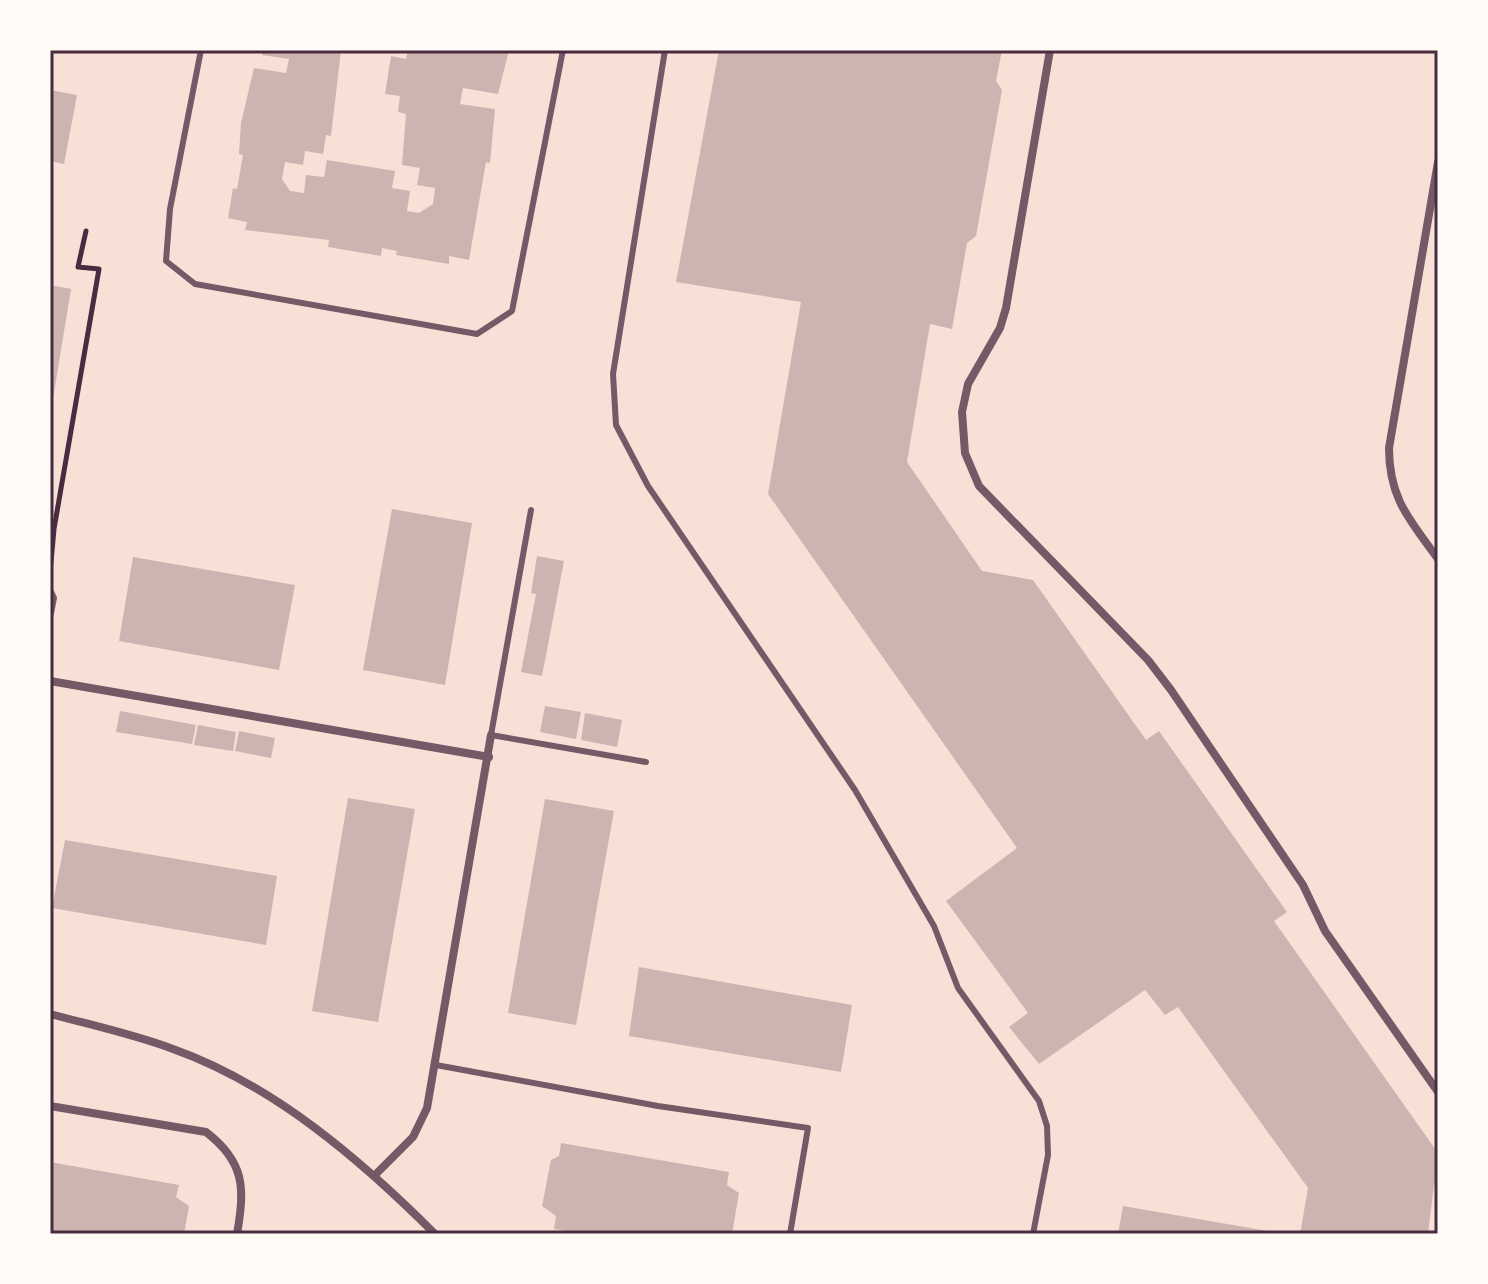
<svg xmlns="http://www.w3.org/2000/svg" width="1488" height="1284" viewBox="0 0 1488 1284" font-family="Helvetica,sans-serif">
	<rect width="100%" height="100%" fill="#f7e1d7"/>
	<g fill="#ccb4b1">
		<polygon points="263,50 341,50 331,136 326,135 323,154 305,151 303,165 285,162 282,179 290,191 304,193 306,175 324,177 327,160 395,171 392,188 410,191 407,211 419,213 433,204 435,188 417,185 420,168 402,165 406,114 398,112 400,96 385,94 391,56 406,59 408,50 509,50 498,94 463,88 460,104 495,109 490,163 486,162 469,260 449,256 449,264 396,255 397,251 382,248 381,256 328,247 329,240 245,230 247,222 228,218 233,188 237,189 243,155 239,154 241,123 254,68 286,73 289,59 262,55"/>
		<polygon points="719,50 1002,50 996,81 1002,90 976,236 967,243 952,329 930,324 907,462 982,571 1033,580 1146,740 1159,731 1287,912 1274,921 1438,1153 1428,1234 1300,1234 1308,1188 1178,1007 1165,1015 1145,990 1039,1064 1009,1027 1028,1013 946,901 1017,848 768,494 801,302 676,282"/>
		<polygon points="50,90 77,95 64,164 50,161"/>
		<polygon points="50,285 71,289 52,405 50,405"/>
		<polygon points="392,509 472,523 445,685 363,670"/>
		<polygon points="537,556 564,561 542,676 521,672 536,594 531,593"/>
		<polygon points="133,557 295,585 279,670 119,641"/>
		<polygon points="545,706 581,712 576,739 540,732"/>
		<polygon points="120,711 196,725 192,744 116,732"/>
		<polygon points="585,713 622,720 617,747 581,740"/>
		<polygon points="198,725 236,732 233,751 194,745"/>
		<polygon points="239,731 275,738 271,758 235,751"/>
		<polygon points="348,798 415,809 378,1022 312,1011"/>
		<polygon points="545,799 614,811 576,1025 508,1013"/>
		<polygon points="65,840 277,876 266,945 52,908"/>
		<polygon points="639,967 852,1005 841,1072 629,1036"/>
		<polygon points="561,1143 729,1172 727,1185 739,1193 732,1234 585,1234 554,1229 556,1216 542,1206 551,1160 559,1156"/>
		<polygon points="50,1162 179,1185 176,1197 189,1206 184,1234 50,1234"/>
		<polygon points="1123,1206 1273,1232 1273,1234 1118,1234"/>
	</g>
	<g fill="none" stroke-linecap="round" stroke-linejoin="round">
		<polyline stroke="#4a2c40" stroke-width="5" points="50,573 54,529 99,269 78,267 86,231"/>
		<g stroke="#755966" stroke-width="6">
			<polyline points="201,50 170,209 166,261 195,284 477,334 512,311 563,50"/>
			<polyline points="665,50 613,374 616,425 648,486 855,790 934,926 958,988 1039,1101 1047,1126 1048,1155 1033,1234"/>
			<polyline points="531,510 491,735 646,762"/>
			<polyline points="436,1065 658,1106 808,1128 790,1234"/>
		</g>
		<g stroke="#755966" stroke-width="8">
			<polyline points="1050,50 1006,308 1000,328 968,384 962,412 965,453 979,486 1148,660 1171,690 1303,885 1325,931 1438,1092"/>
			<path d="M1438,162l-49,286c0,51 21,72 49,111"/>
			<polyline points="50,592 53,598 50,613"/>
			<polyline points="50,681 489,757"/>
			<path d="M50,1014c41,11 83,20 123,35 101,36 188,111 262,185"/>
			<path d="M50,1106l156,26c39,30 39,56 31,102"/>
			<polyline points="375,1175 413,1137 427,1108 491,735"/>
		</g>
	</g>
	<rect width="1488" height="1284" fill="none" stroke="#fffaf5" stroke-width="104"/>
	<rect x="52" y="52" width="1384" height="1180" fill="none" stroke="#4a2c40" stroke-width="3"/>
</svg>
